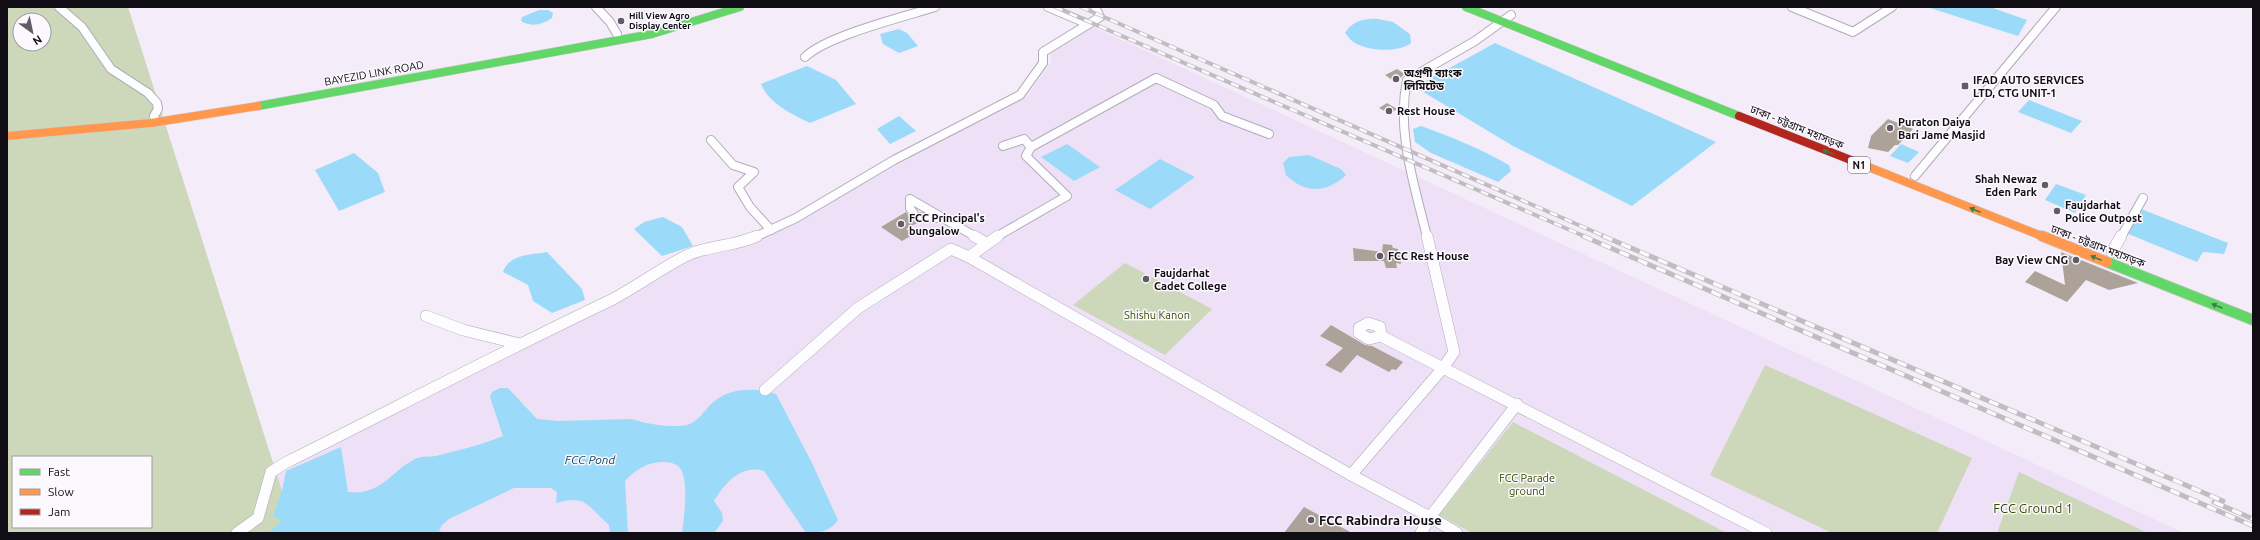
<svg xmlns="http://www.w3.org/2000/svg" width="2260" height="540" viewBox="0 0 2260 540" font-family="Ubuntu,'Noto Sans Bengali',sans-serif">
	<rect width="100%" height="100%" fill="#f4edf9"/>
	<polygon fill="#eee1f7" points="1093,27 1181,67 2184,533 242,533 275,474 693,257 747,246 801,221 899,163 1027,96 1051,62 1051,53"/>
	<g fill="#ccd8b9" fill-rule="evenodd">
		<path d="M7,7h121l154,484 165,42h-440zM20,20h24v24h-24zM13,457h138v70h-138z"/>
		<polygon points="1125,263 1212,309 1165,355 1073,305"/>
		<polygon points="1765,365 1972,458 1937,533 1832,533 1710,475"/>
		<polygon points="1513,422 1727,533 1472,533 1439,515"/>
		<polygon points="2019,472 2148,533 1997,533"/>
	</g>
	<g fill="#9bdaf8">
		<polygon points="1927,7 1990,7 2027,20 2018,36"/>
		<path d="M539,10h9l5,3 -1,5c-9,6 -20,10 -31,3l1,-4z"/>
		<path d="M1378,19l15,3 17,12 1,9c-13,10 -43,8 -56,0 -4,-2 -7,-7 -10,-10 7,-12 20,-15 33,-14z"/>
		<polygon points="899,29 907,33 918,46 899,53 883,44 880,34"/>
		<polygon points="1495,43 1716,142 1632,206 1513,146 1415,87"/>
		<path d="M807,66l29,14 20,24 -46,19c-18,-9 -41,-19 -49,-39z"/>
		<polygon points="2029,100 2082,121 2071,133 2018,112"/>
		<polygon points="899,116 916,131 890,144 877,129"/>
		<path d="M1421,126c31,11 60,23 88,39l2,6 -13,11 -67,-29 -16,-11 -2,-13z"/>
		<polygon points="1067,144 1100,167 1074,181 1041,157"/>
		<polygon points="1901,144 1919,152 1908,163 1890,156"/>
		<polygon points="354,153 378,173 385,192 339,211 315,170"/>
		<path d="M1309,155l32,14 5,6c-19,18 -41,19 -60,0l-3,-12 6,-6z"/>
		<polygon points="1160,159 1195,177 1150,209 1115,190"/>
		<polygon points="2056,184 2086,195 2075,213 2045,200"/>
		<polygon points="2141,209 2228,243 2224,254 2203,252 2197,262 2126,233"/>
		<polygon points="663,217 682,227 693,246 662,256 634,229 644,222"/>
		<path d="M547,252l35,37 3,11 -33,13 -19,-12 -5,-16 -25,-13c6,-18 27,-17 44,-20z"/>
		<path d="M500,388h8l29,31 22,2 73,-2c12,5 45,10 58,5 7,-3 15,-13 20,-19 18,-18 43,-18 66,-11l35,67 27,59c-7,11 -19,13 -32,13l-42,-62c-23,-7 -39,12 -50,30l8,12 1,8 -9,12h-32c2,-14 8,-58 -4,-67 -5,-4 -12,-4 -18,-4 -14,1 -26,9 -35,19l3,52h-18l-1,-8c-22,-19 -22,-31 -53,-22l1,-11 -6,-4h-37l-65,31 -7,6 -4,8h-181l13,-2 12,-10 -9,-5 9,-25 4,-20 55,-24 7,45c34,4 43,-22 69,-34 6,-2 13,-1 19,-2 23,-6 45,-11 67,-20l-13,-39 2,-5z"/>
	</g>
	<g fill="#ada299">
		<polygon points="1397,69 1405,74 1395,82 1385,75"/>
		<polygon points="1387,103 1397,109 1390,114 1379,108"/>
		<polygon points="1888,119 1913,129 1898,145 1895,145 1888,152 1868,148 1871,136"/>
		<polygon points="906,212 911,220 917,223 906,229 914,234 902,241 881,227"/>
		<polygon points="1383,244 1392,245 1393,248 1398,249 1401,264 1396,263 1397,268 1386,268 1384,261 1354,261 1353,248 1382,252"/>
		<polygon points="2061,252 2138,283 2109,290 2086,280 2067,302 2025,282 2035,271 2065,285"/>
		<polygon points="1331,325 1365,345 1372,346 1403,362 1396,370 1392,369 1389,372 1357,355 1341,373 1325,365 1343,348 1320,336"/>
		<polygon points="1304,507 1352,533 1284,533"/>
	</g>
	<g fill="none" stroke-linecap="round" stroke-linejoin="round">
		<defs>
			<g id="street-far1">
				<polyline points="59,7 82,27 111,69 148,93 157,103 158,109 154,116"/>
				<polyline points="596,7 610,22 617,34"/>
				<polyline points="1048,7 1088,24"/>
				<polyline points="1792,7 1853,32 1892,7"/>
				<path d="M805,57c21,-21 98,-40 130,-50"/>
				<polyline points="711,140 733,165 754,172 738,187 750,207 771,230"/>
				<polyline points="1003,146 1024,139 1031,147"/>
				<polyline points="1915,176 2056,7"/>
				<polyline points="942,218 916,217 910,208 910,199 976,237"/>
				<polyline points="755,237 796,218 894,160 1020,95 1043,63 1043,52 1100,17 1095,7"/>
				<polyline points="996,237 1067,196 1026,156 1031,147 1156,78 1214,105 1222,116 1269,134"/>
				<path d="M1427,237c-12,-51 -31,-104 -20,-157l68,-39 36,-26"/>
				<polyline points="2121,237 2143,198"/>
			</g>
			<g id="street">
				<polyline points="974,236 986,243"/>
				<polyline points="998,236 969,257 1351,475"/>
				<polyline points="1427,236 1454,352 1443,368 1766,533"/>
				<polyline points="2112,252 2121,236"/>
				<polyline points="426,316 463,330 520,344"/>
				<polygon points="1368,323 1380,327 1381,336 1369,339 1359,333 1359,328"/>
				<polyline points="1381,336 1443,368 1351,475 1430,517 1517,404"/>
				<polyline points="765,390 858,308 951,249 969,257"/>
				<path d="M237,533l21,-15 13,-46 14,-9c108,-54 215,-110 324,-162 28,-14 53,-34 81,-47 22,-9 46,-8 67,-18"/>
				<polyline points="1421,533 1430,517 1457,533"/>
			</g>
			<g id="fast-far1">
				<polyline points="1466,7 1739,116"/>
				<polyline points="258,106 652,34 740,7"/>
			</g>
			<polyline id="fast" points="2107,262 2253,320"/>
			<g id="slow-far1">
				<polyline points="7,136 151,123 258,106"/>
				<polyline points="1866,166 2044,237"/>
			</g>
			<polyline id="slow" points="2042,236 2107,262"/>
			<polyline id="jam" points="1739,116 1866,166"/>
		</defs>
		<use href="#street-far1" stroke="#b1acb5" stroke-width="10"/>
		<use href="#street" stroke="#b1acb5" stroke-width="12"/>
		<use href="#fast-far1" stroke="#d0cdd2" stroke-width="9"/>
		<use href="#fast" stroke="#d0cdd2" stroke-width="12"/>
		<use href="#slow-far1" stroke="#d0cdd2" stroke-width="9"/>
		<use href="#slow" stroke="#d0cdd2" stroke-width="12"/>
		<use href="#jam" stroke="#d0cdd2" stroke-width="9"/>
		<use href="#street-far1" stroke="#fdfcfe" stroke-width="8"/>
		<use href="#street" stroke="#fdfcfe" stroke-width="11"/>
		<use href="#fast-far1" stroke="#63d668" stroke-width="8"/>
		<use href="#fast" stroke="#63d668" stroke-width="10"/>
		<use href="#slow-far1" stroke="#ff974d" stroke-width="8"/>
		<use href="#slow" stroke="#ff974d" stroke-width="10"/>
		<use href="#jam" stroke="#b3261e" stroke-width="8"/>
		<defs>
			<g id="rail-far1">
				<polyline points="1055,7 1586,237"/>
				<polyline points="1081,7 1606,237"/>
			</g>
			<g id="rail">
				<polyline points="1583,236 2253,526"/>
				<polyline points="1603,236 2223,501"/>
				<polyline points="2214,502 2253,519"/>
			</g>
		</defs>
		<use href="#rail-far1" stroke="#bfbdc0" stroke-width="4"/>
		<use href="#rail" stroke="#bfbdc0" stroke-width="5"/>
		<use href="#rail-far1" stroke="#fcf9fe" stroke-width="2.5" stroke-dasharray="8" stroke-linecap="butt"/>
		<use href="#rail" stroke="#fcf9fe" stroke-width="3.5" stroke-dasharray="10" stroke-linecap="butt"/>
	</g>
	<defs><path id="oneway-solid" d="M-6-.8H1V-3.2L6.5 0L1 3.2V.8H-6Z"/></defs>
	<g fill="#3e7c42">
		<use href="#oneway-solid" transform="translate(1828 152) rotate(-158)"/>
		<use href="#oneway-solid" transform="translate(1975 210) rotate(-158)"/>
		<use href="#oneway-solid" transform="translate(2096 258) rotate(-158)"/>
		<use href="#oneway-solid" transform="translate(2217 306) rotate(-158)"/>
	</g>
	<g fill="#605b64" stroke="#fcf9fe" stroke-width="1.5">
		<circle cx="621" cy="21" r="4"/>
		<circle cx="1396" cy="79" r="4"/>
		<rect x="1961" y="82" width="8" height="8" rx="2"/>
		<circle cx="1389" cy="111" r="4"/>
		<circle cx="1890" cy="128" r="4"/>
		<circle cx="2045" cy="185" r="4"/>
		<circle cx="2057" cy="211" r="4"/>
		<circle cx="901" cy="224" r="4"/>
		<circle cx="1380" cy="256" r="4"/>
		<circle cx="2076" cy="260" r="4"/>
		<circle cx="1146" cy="279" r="4"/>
		<circle cx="1311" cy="520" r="4"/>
	</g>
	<g text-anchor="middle" stroke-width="3" stroke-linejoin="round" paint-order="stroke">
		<g font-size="9" font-weight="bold" fill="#110d14" stroke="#fcf9fe" text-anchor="start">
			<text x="629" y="19">Hill View Agro<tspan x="629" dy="10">Display Center</tspan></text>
		</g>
		<rect fill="#fcf9fe" stroke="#58545a" stroke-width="1" x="1848" y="157" width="22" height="16" rx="3"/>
		<g font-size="10" font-weight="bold" fill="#110d14">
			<text x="1859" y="169">N1</text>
		</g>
		<g font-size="11" fill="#110d14" stroke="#fcf9fe">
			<text transform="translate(374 73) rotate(-10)" y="4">BAYEZID LINK ROAD</text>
			<text transform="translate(1797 127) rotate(22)" y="4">ঢাকা - চট্টগ্রাম মহাসড়ক</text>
			<text transform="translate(2098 246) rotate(21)" y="4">ঢাকা - চট্টগ্রাম মহাসড়ক</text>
		</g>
		<g font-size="11" font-weight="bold" fill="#110d14" stroke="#fcf9fe" text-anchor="start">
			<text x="1404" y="77">অগ্রণী ব্যাংক<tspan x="1404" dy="13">লিমিটেড</tspan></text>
			<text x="1973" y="84">IFAD AUTO SERVICES<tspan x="1973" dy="13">LTD, CTG UNIT-1</tspan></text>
			<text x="1397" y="115">Rest House</text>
			<text x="1898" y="126">Puraton Daiya<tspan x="1898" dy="13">Bari Jame Masjid</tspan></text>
			<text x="2037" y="183" text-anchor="end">Shah Newaz<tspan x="2037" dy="13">Eden Park</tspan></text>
			<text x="2065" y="209">Faujdarhat<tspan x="2065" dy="13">Police Outpost</tspan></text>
			<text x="909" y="222">FCC Principal's<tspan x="909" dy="13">bungalow</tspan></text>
			<text x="1388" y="260">FCC Rest House</text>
			<text x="2068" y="264" text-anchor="end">Bay View CNG</text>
			<text x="1154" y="277">Faujdarhat<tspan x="1154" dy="13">Cadet College</tspan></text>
		</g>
		<g font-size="11" fill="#374b02" stroke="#fcf9fe">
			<text x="1157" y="319">Shishu Kanon</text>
			<text x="1527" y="482">FCC Parade<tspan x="1527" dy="13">ground</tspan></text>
		</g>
		<g font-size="12" font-style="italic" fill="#12485c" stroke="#fcf9fe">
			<text x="590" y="464">FCC Pond</text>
		</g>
		<g font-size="13" fill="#374b02" stroke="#fcf9fe">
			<text x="2033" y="513">FCC Ground 1</text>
		</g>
		<g font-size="13" font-weight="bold" fill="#110d14" stroke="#fcf9fe" text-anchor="start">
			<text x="1319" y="525">FCC Rabindra House</text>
		</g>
	</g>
	<rect width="2260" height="540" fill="none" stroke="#110d14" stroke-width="16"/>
	<rect x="12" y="456" width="140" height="72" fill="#fcf9fe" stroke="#9e9ba0"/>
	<rect x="20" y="469" width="20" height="6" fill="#63d668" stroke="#9e9ba0"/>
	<text x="48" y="476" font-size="12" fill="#110d14">Fast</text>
	<rect x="20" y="489" width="20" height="6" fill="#ff974d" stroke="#9e9ba0"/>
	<text x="48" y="496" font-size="12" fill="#110d14">Slow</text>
	<rect x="20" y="509" width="20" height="6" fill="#b3261e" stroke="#9e9ba0"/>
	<text x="48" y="516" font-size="12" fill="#110d14">Jam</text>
	<g transform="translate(32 32) rotate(147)"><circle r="19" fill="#fcf9fe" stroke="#9e9ba0"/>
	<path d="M0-3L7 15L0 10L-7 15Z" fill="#605b64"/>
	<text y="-6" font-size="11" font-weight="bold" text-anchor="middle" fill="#110d14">N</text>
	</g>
</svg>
